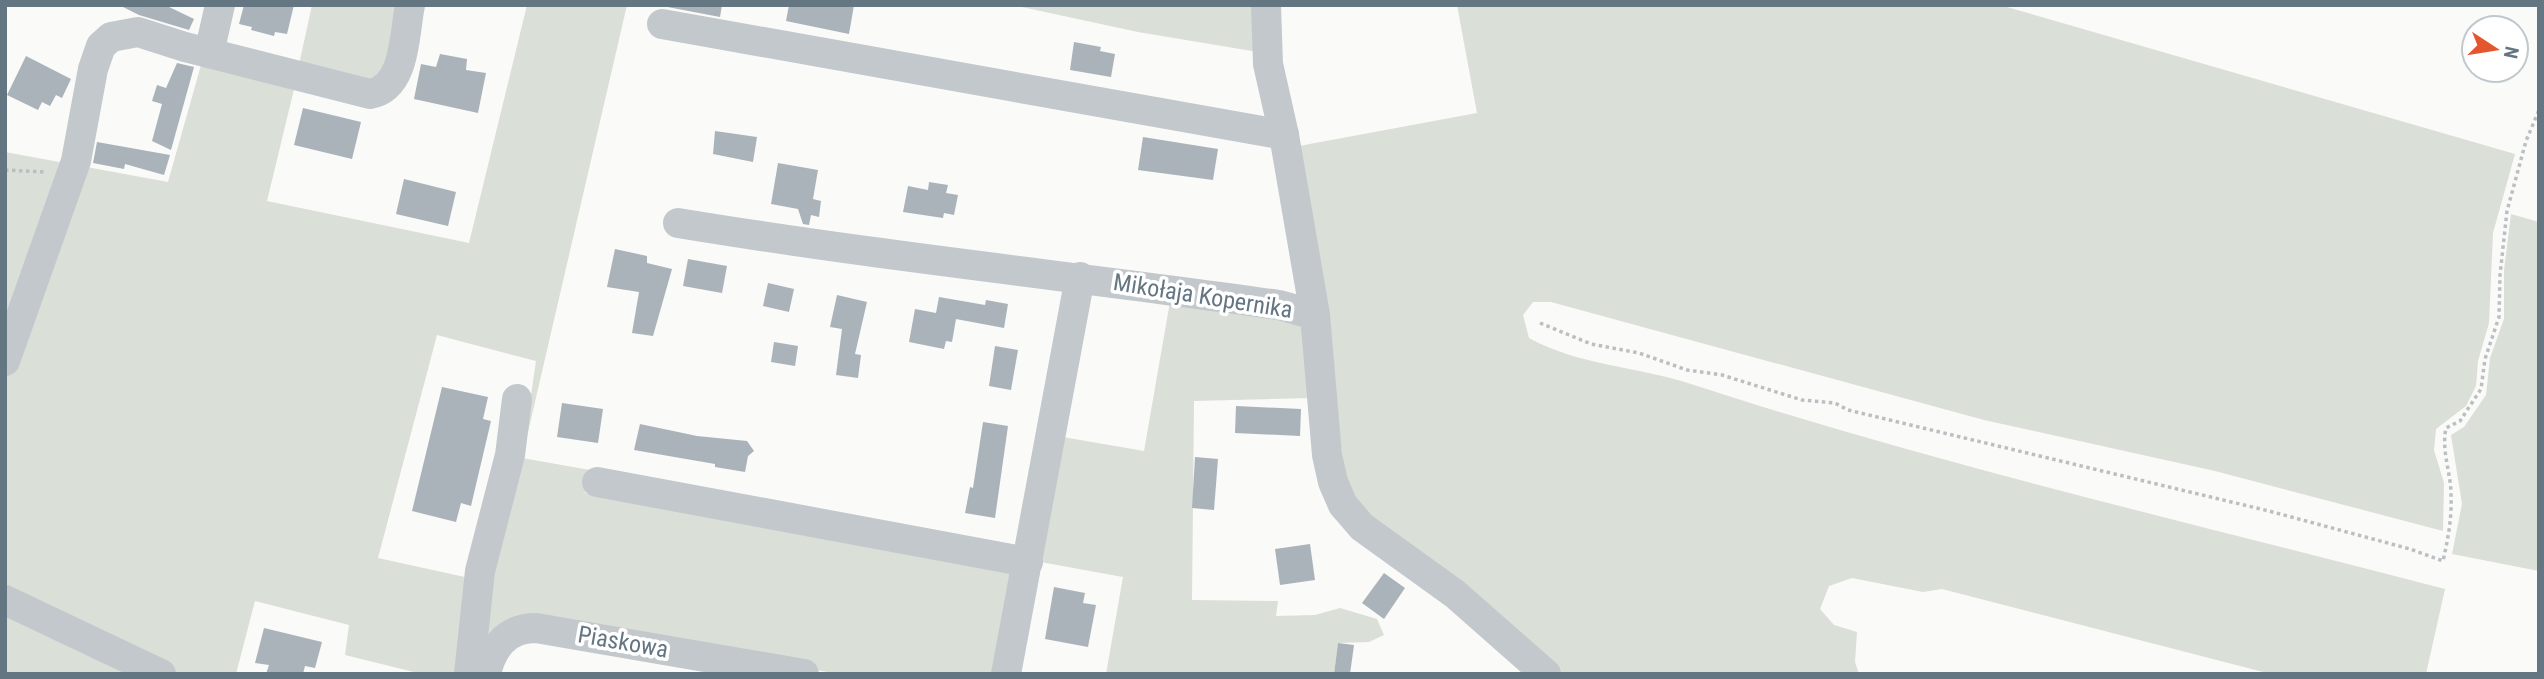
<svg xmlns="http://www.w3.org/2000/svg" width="2544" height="679" viewBox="0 0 2544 679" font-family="'Roboto Condensed',sans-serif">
	<rect width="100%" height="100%" fill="#fafaf8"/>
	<g fill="#dadfd7" fill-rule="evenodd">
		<polygon points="312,5 403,5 381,81 298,69"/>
		<path d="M527,5h100l-105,453 68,12 -5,23 432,72 -19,109h-159l-313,-54 -45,54h-59l-77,-19 4,-30 -94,-24 -19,73h-231v-522l163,30 35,-124 93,23 -29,120 202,42zM437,335l99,26 -9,62 -44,158 -105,-23z"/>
		<polygon points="1012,5 1257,5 1258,52 1138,32"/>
		<path d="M1457,5h543l515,149 -22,79 -4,90 -11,38 -2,25 -10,20 -30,23 -2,21 10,33 -1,48 -228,-60 -231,-51 -433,-118h-18l-10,13 6,23c51,28 107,28 162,46 247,81 502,139 754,205l-19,85h-155l-329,-85 -19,3 -71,-14 -23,8 -9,23 14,16 23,7 -2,30 4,12h-298l-97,-85 -101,-77 -16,-23 -48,-343 178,-33z"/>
		<polygon points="2511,214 2539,222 2539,571 2452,554 2462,504 2451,435 2464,427 2486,395 2490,358 2504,319 2504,270"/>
		<polygon points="1171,296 1268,309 1308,328 1312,398 1194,401 1192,600 1278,601 1276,616 1315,615 1340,608 1377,619 1384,635 1369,642 1338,643 1334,674 1106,674 1123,577 1035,561 1057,436 1144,451"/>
	</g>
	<g fill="#aab3b9">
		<polygon points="119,5 165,5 194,19 189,30 139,15"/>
		<polygon points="244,5 294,5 287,34 275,32 274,36 251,30 252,27 239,24"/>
		<polygon points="657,5 722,5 720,17"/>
		<polygon points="789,5 854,5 849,34 786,21"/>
		<polygon points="1074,42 1101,47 1100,51 1115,54 1111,77 1070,70"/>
		<polygon points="440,54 467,59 466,70 486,73 478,113 414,99 421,64 436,67"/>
		<polygon points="26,56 71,79 62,98 56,95 50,106 42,102 38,110 7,95"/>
		<polygon points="177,63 194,67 171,150 152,141 162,104 152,101 157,85 166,88"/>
		<polygon points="303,108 361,122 352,159 294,145"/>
		<polygon points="715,131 757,137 753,162 713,154"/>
		<polygon points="1143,137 1218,149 1213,180 1138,170"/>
		<polygon points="97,142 170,155 164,175 125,164 124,169 93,163"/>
		<polygon points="778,163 818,170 813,199 821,201 819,217 811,215 809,225 803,224 798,209 771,204"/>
		<polygon points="404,179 456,192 448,226 396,214"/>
		<polygon points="929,182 948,185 946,193 958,195 954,215 944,213 943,218 903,212 908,186 928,190"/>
		<polygon points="615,249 647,256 647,263 672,269 653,336 632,333 639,292 607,287"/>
		<polygon points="688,259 727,266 722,293 683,286"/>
		<polygon points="768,283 794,289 789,312 763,306"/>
		<polygon points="837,295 867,302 855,354 861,355 858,378 836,375 842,329 830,327"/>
		<polygon points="939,297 985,305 986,300 1008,304 1004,328 956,319 952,342 946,341 944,349 909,342 915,309 936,313"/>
		<polygon points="774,342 798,346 795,366 771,362"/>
		<polygon points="995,346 1018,350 1011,390 989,386"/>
		<polygon points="442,387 488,397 483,419 491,421 471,506 461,503 456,522 412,511"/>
		<polygon points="562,403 603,409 598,443 557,437"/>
		<polygon points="1236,406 1301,409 1300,436 1235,433"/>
		<polygon points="983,422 1008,426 995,518 965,513 970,487 973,488"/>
		<polygon points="640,424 697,436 747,441 754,451 748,456 745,472 715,467 715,464 634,450"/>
		<polygon points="1195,457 1218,459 1214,510 1192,508"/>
		<polygon points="1310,544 1315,580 1280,585 1275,549"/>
		<polygon points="1384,573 1405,588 1384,619 1362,603"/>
		<polygon points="1054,587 1085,593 1083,603 1096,605 1088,647 1045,639"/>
		<polygon points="264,628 322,642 315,668 305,666 303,674 266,674 269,665 255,663"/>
		<polygon points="1338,643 1354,645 1350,674 1334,674"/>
	</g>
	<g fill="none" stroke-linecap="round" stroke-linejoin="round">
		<g stroke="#bbbfc2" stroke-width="3.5" stroke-dasharray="3.5 3.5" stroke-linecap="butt">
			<polyline points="5,170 45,172"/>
			<path d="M1540,323l51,21 48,9 48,17 35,5 80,25 33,3 13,7 421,101 141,38 33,12c5,-22 9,-43 8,-66 0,-23 -10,-44 -5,-67l14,-7 21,-32 4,-30 14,-42 1,-42 7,-64 19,-70 13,-31"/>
		</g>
		<g stroke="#c3c8cc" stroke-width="30">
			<polyline points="1266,5 1268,64 1284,135 1315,315"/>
			<polyline points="662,24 1284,135"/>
			<polyline points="209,53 220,5"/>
			<path d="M678,223c200,33 401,54 601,82l36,10 12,140 6,27 10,23 19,22 93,67 91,80"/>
			<path d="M5,361l71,-200 17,-92 8,-23 10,-9 27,-5 47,15 185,47c36,-6 34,-60 40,-89"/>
			<polyline points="597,482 1028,562"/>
			<polyline points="5,600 161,674"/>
			<polyline points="469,674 480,571 510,455 517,399"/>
			<path d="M486,674c6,-27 21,-46 50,-46l268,46"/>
			<polyline points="1006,674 1080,277"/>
		</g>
	</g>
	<g text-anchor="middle" stroke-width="7" stroke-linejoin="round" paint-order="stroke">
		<g font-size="24" fill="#657683" stroke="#fff">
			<text transform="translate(1203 296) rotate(9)" y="8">Mikołaja Kopernika</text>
			<text transform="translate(623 642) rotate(10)" y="8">Piaskowa</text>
		</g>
	</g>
	<rect width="2544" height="679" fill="none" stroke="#657683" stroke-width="14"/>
	<g transform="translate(2495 49) rotate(102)"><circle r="33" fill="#ffffff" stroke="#c1c8cd" stroke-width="2"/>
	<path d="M0-5L12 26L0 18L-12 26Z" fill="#e4572e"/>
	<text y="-10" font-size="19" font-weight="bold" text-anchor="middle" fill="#657683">N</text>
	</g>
</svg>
